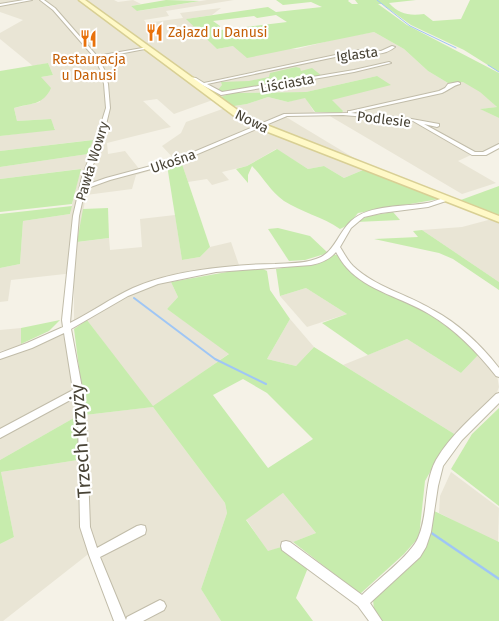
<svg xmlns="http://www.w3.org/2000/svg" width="499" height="621" viewBox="0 0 499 621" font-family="'Fira Sans',sans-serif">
	<rect width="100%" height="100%" fill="#f5f2e7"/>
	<g fill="#e9e5d5">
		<polygon points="0,0 114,0 118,2 133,0 141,4 131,6 138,11 207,0 234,0 166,11 169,16 144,20 146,23 183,18 180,13 221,8 212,15 187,19 217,49 233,46 297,49 340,38 374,32 404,49 428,71 448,83 463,81 480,91 497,107 481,109 499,118 499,144 482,154 471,155 458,161 496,183 462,194 328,115 340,115 343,112 331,100 377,76 306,92 232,93 174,114 157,99 143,101 171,127 107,143 108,154 125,151 140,170 175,160 162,146 181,133 186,122 228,107 247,104 268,97 288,102 305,97 316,115 286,117 359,161 372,166 344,178 324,166 308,169 276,149 247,166 222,172 229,180 212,185 207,179 188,182 181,161 136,175 132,189 86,195 78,242 109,238 110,250 142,247 140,219 175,215 182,260 200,257 210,247 231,242 239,265 171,282 178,297 167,309 230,353 153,407 225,503 227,513 201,589 221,621 124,621 96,548 3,621 0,621 0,544 14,537 1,472 78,460 85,415 152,407 87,320 74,329 74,273 11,280 8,301 0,302 0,268 20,264 23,221 70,214 80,169 0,179 0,167 88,154 92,140 0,151 0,136 55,129 50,119 17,121 14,108 40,102 41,77 53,75 48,63 33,66 0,39 0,33 23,20 0,12"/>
		<polygon points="492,219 499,222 499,282 422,230 462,227"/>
		<polygon points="306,288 347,314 307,327 280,296"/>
		<polygon points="290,319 314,347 296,366 267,359"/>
		<polygon points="21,328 21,347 0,351 0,330"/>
		<polygon points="62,332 68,350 79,415 0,460 0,358"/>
		<polygon points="407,339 461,373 480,353 497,375 499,387 496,395 456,435 343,365"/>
		<polygon points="451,472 499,508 498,543 439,513 440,496"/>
		<polygon points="283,493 316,533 268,552 246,519"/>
	</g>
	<g fill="#c7ecad" fill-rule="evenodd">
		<polygon points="166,0 200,1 137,11 131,6"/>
		<path d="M276,0h73l-1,1 4,3h6l-3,-4h61l-27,3c10,11 20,13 35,11l9,7 28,-2 9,-19h29v72l-35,-22 -53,-25 -29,-21h-4l29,21 92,48v45l-19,-9 17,-2 -17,-15 -17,-10 -15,1 -20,-12 -24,-22 -30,-17 -127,26 -14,-12 -16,3 -31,-30 82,-12 8,5 46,-5 -11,-5 -28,3zM276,15l11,7 -67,8v-4l-7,-5 41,-5 3,2z"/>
		<path d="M48,63l5,12 -12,2 10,11c-8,18 -21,15 -37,20l3,13 34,-2 4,11 -55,6v-65z"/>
		<polygon points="296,67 300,68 301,71 312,68 322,76 221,93 217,91 222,85 221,82 249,81 269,77 270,73"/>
		<polygon points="377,76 391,85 332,100 343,111 342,113 315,112 305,98 288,102 268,97 247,104 228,107 218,98 232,93 306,92"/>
		<polygon points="93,140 88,154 0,167 0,151"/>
		<path d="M277,149l31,20 16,-3 20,12 19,-8 76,29 -81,14 -10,12 -8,4c-17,-12 -39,-17 -56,-28 -15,-11 -20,-23 -32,-35l-4,9v8l-12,-14 11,-3z"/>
		<polygon points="181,161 210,247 200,257 182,260 167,165"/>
		<polygon points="81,169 72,204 0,212 0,179"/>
		<polygon points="499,186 499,216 458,201"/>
		<polygon points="72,206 70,214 23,221 20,264 0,268 0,214"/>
		<polygon points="108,208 109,238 77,242 83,209"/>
		<polygon points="393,212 400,220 356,222 369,216"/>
		<polygon points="278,228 310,236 328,253 305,260 289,261 268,229"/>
		<polygon points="422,230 499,282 499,290 453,259 439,253 374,239 418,237 413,231"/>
		<polygon points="333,255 338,255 348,268 422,309 471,344 480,353 461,373 407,339 368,355 322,323 347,314 306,288 280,296 276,269 320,262"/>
		<path d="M263,269l4,2 3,19 20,29 -23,40 29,7 18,-19 142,88 -14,16 -17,30 -6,56 -15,17 -44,40 -67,-52 23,-9 -33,-40 -37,27 22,31 13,-4 28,18 -13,33 17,23h-92l-20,-32 26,-76 -2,-10 -72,-96 -68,8 -11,-86 13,-9 66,86 76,-52 -62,-45 11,-12 -7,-15 67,-12zM243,379l24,14 46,46 -45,29 -55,-73z"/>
		<polygon points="60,320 49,331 21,344 21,328"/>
		<polygon points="499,408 499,506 451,469 472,434"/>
		<polygon points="79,415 78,460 1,472 14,537 0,544 0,460"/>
		<polygon points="430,509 499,542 499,621 381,621 374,611 373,599 424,550"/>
	</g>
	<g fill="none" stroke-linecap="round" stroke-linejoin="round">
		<g stroke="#9fc6f5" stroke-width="1">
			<polyline points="377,0 410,26 456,48"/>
			<polyline points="488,65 499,72"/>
		</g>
		<polyline stroke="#9fc6f5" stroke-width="2" points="134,298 215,359 266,384"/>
		<polyline stroke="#9fc6f5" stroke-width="2.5" points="430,532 499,579"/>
		<defs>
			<g id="street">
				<polygon points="24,0 32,0 0,6 0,4"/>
				<path d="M40,0h4l11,8 42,48 51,-9 2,1 -52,10 6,11 4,15 2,24 -7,29 -17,48 20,-7 71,-19 107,-45 64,-1v-2h2l89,-20 6,-3 3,-4 10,-2 2,1v1c-8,2 -11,6 -18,9l-91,20 55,5 33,6v2l-2,1 -13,-3 51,28h8l16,-8v4l-13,7h-14l-59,-34 -70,-6 -56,1 -106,45 -71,19 -25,9 -6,27 -9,107c22,-11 41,-25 63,-35 29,-13 62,-18 92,-21 17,-2 33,-3 50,-3 13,-1 28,0 41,-5 18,-5 22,-26 35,-38 18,-17 54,-14 76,-18 8,-1 15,-6 22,-5v2l-21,7 -47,6 -17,4 -13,11 -11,19c4,6 7,13 13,19 22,21 54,28 80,44 26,14 48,35 66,58v9l-3,-1c-19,-24 -40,-46 -67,-62 -26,-16 -61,-23 -82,-46 -5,-5 -8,-11 -11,-16 -7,8 -15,11 -25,13l-95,7 -58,12 -30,12 -57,33 11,59 1,3 -1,2 4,24 4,110 7,21 40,-22 4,-1 4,1 1,4 -1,4 -45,23 26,63 1,-3 29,-15 4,-2 4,2 2,4 -2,4 -21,11h-29l-25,-66 -9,-28 -2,-110 -4,-19 -74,40v-9l73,-39 -9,-57 -32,15 -32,11v-6l27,-10 36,-16 -1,-7 11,-104 9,-39 15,-40 9,-29 -2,-24 -4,-15 -6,-12 -41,-47z"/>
				<path d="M392,46l3,1c-11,9 -23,7 -36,5l-152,32 15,8 132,-22 35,-8 2,1 -37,9 -133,23 -28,-15 -7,-2 2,-1 8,1 8,5 155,-33 22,1z"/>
				<path d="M499,393v10l-37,37 -19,26 -5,20 -7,46 -5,15 -6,10 -50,46 12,18h-13l-11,-15 -76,-56 -1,-4 1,-4 4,-1 4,1 72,53c14,-14 49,-40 56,-57 11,-25 5,-54 18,-78 15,-26 39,-45 60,-66z"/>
			</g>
			<polygon id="secondary" points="79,0 85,0 243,114 269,126 499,216 499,222 263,130 237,118"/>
		</defs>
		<use href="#street" stroke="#c1bca9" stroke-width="2"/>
		<use href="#secondary" stroke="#d8cf94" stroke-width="3"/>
		<use href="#street" fill="#fff" fill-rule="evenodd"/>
		<use href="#secondary" fill="#fff9c7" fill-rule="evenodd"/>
	</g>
	<defs>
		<symbol id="restaurant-bare" viewBox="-9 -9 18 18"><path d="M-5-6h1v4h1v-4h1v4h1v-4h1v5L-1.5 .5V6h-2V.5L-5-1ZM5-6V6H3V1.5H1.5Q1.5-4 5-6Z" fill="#e8710a" stroke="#fff" stroke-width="2.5" paint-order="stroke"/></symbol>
	</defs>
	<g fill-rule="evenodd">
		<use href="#restaurant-bare" x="142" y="20" width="25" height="25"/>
		<use href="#restaurant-bare" x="76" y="26" width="25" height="25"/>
	</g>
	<g text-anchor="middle" stroke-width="4.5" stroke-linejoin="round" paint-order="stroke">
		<g font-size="14" fill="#c56008" stroke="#fff" text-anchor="start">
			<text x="168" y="37">Zajazd u Danusi</text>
			<text x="89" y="64" text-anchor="middle">Restauracja<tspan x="89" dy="16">u Danusi</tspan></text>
		</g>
		<g font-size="14" fill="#484335" stroke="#fff">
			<text transform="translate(357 54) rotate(-7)" y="5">Iglasta</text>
			<text transform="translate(287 83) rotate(-10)" y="5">Liściasta</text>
			<text transform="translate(384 119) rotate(7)" y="5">Podlesie</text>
			<text transform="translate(252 121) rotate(26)" y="5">Nowa</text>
			<text transform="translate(92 161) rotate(-73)" y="5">Pawła Wowry</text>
			<text transform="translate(173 161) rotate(-19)" y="5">Ukośna</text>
		</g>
		<g font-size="19" fill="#484335" stroke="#fff">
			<text transform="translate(80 441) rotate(-94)" y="7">Trzech Krzyży</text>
		</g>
	</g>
</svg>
